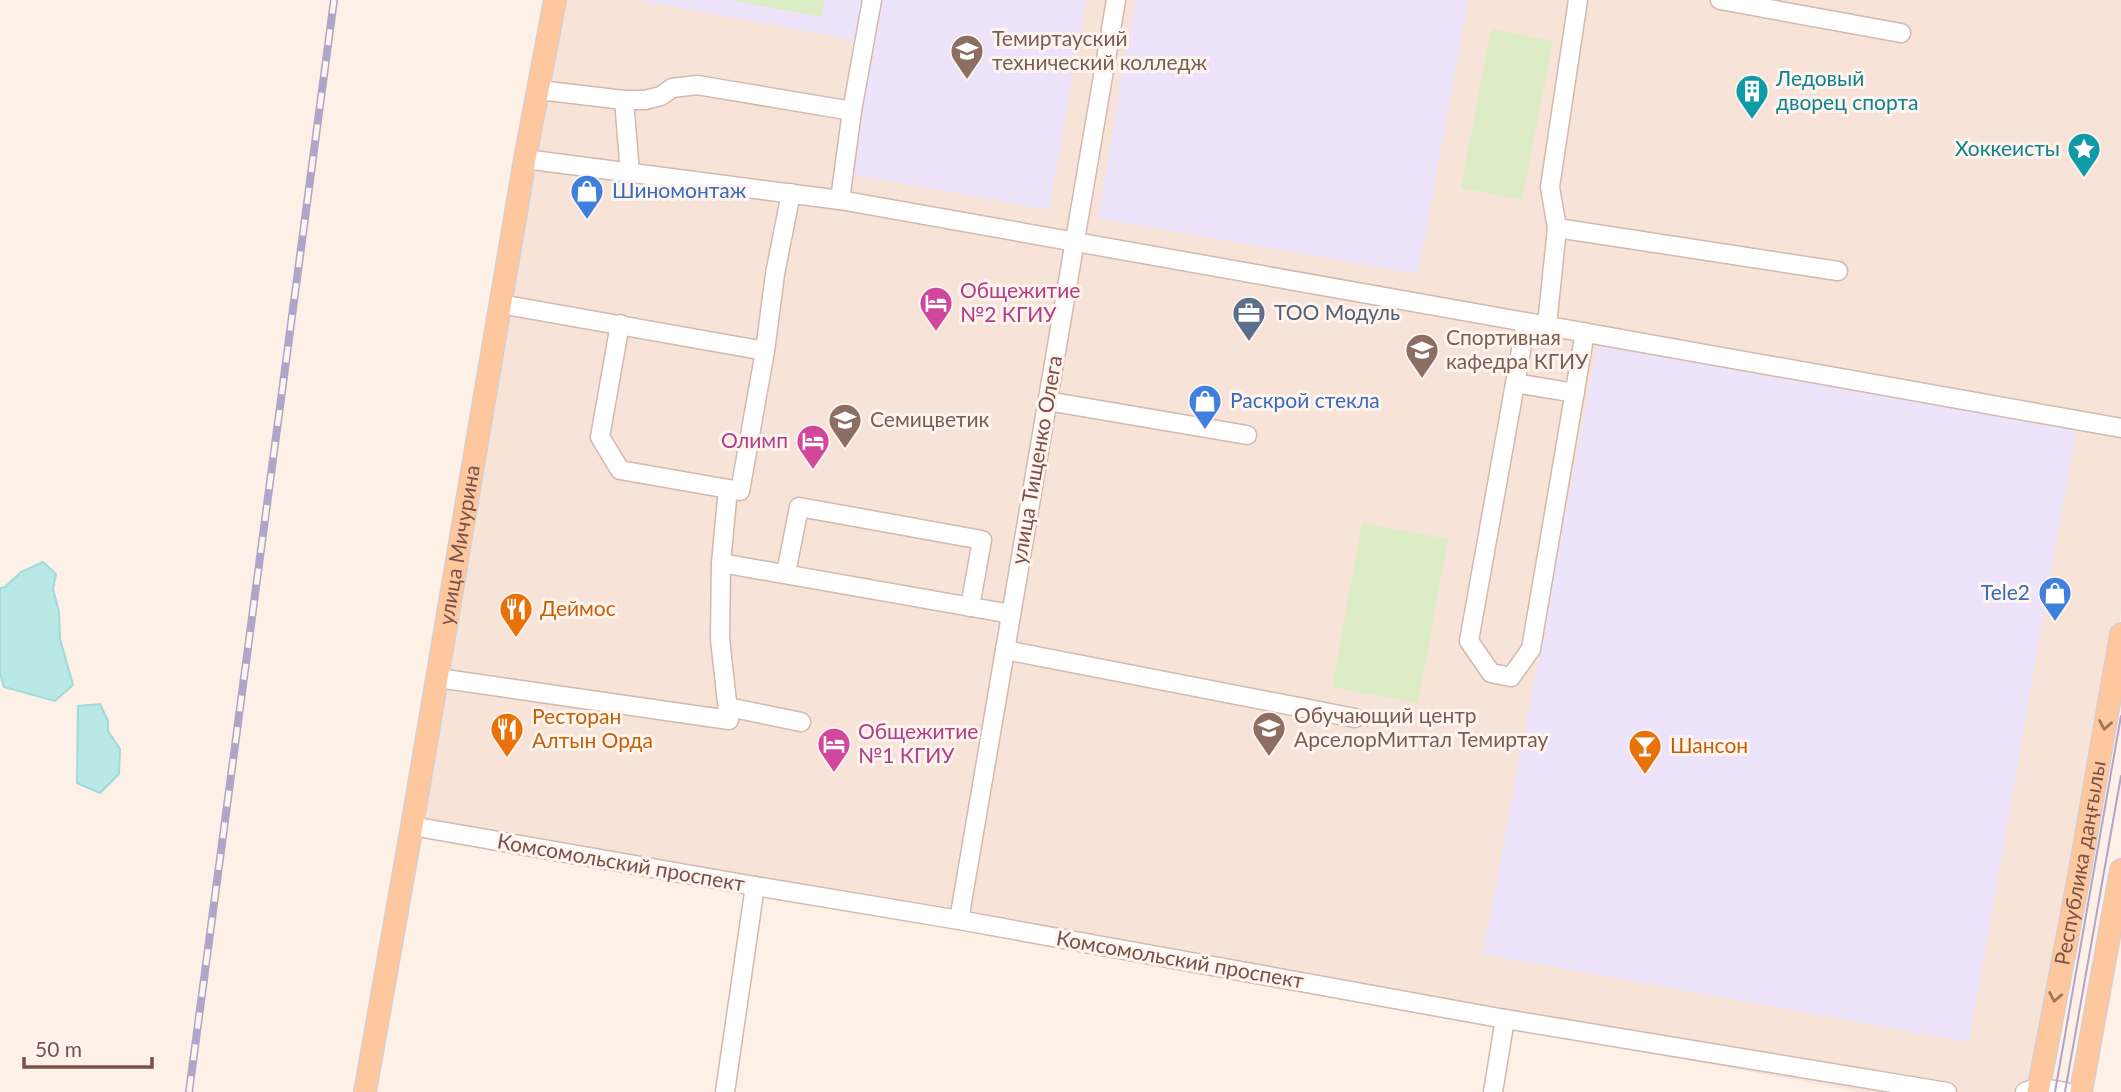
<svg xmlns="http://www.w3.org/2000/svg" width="2121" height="1092" viewBox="0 0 2121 1092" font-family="Lato,sans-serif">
	<rect width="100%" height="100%" fill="#fdf0e7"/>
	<polygon fill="#f8e3d8" points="558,0 2121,0 2121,614 2038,1092 1861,1092 412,826"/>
	<g fill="#ede3fa">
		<polygon points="638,0 1086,0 1049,210 851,174 864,107 843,104 853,40"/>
		<polygon points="1135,0 1468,0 1418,274 1098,218"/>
		<polygon points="1597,346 2076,430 1969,1042 1483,954"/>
	</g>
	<g fill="#dcecc4">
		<polygon points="730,0 825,0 821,17"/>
		<polygon points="1491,29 1553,41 1522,200 1461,188"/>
		<polygon points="1362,523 1448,539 1418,703 1332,687"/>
	</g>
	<g fill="#bae8e6" stroke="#9fdbd8" stroke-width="2">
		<polygon points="43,562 56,574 53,589 59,612 60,639 73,685 55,701 4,687 0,674 0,588 5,587 21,572"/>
		<polygon points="100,704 108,721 108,731 120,749 119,774 100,793 77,783 78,706"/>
	</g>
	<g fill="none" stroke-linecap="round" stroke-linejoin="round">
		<defs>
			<g id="minor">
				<polyline points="1720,0 1901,33"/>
				<polyline points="539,90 624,100 645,100 661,96 672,88 697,85 852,111 840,200"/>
				<polyline points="624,100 630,173"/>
				<polyline points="852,111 872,0"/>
				<polyline points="525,159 840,200 2121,428"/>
				<polyline points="1557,228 1838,271"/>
				<polyline points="500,304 765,351 775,274 791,193"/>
				<polyline points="1526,322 1469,641 1491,673 1511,677 1531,649 1585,332"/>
				<polyline points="620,324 600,437 620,470 740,491 765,351"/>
				<polyline points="1547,325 1557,228 1550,187 1578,0"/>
				<polyline points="1515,383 1575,393"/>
				<polyline points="1047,401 1247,435"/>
				<polyline points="721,563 1011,614"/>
				<polyline points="786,573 799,507 982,540 970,607"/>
				<polyline points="1005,650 1355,718"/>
				<polyline points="438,678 729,720 720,639 721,563 728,489"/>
				<polyline points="728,707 801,722"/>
				<polyline points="412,826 755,886 959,920 1505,1019 1947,1092"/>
				<polyline points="959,920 1116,0"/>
				<polyline points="725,1092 755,886"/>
				<polyline points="1493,1092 1505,1019"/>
				<polyline points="2025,1092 2038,1087 2066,1092"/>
			</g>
			<g id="major">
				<path id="s1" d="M365,1092l47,-266 113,-667 30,-159"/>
				<path id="s2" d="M2038,1092l41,-216 42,-242"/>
				<polyline points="2081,1092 2121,870"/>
			</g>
		</defs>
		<use href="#minor" stroke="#d3b8ae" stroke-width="21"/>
		<use href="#major" stroke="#d9cecc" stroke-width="24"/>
		<use href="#minor" stroke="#fff" stroke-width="18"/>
		<use href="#major" stroke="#fec79d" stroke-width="21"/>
		<g stroke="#b0a4c9" stroke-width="2">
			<polyline points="2055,1092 2121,716"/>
			<polyline points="2065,1092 2121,776"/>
		</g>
		<defs>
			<polyline id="rail" points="189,1092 334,0"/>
		</defs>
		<use href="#rail" stroke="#b0a4c9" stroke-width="8"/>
		<use href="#rail" stroke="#fff5ee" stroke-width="5" stroke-dasharray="16" stroke-linecap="butt"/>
	</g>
	<defs><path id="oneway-chevron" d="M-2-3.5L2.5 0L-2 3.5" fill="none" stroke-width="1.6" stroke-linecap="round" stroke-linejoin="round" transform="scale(1.75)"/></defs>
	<g stroke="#a17462">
		<use href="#oneway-chevron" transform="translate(2105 725) rotate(100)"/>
		<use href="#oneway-chevron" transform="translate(2055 997) rotate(101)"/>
	</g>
	<defs>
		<symbol id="university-pin" viewBox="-11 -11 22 30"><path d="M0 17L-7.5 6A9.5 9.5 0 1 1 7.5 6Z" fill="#8d6e63" stroke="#fff5ee"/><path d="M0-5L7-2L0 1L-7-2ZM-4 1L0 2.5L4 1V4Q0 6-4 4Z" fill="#fff"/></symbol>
		<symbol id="building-pin" viewBox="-11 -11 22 30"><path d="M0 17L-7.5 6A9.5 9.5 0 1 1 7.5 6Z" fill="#0f9aa8" stroke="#fff5ee"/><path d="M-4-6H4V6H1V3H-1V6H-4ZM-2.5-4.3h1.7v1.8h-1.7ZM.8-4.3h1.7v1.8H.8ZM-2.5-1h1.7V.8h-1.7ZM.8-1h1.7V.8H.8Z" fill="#fff"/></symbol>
		<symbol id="sight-pin" viewBox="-11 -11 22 30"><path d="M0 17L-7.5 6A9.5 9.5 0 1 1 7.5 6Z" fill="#0f9aa8" stroke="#fff5ee"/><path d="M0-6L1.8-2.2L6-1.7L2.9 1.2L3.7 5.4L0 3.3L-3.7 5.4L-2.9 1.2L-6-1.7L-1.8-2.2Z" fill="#fff"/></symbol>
		<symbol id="shop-pin" viewBox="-11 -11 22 30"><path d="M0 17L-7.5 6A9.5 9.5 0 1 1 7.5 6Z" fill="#3f7fe0" stroke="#fff5ee"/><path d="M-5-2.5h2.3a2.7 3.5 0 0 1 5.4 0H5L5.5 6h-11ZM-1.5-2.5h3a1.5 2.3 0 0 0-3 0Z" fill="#fff"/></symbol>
		<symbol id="hotel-pin" viewBox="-11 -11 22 30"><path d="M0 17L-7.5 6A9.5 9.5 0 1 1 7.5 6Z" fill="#d1479c" stroke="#fff5ee"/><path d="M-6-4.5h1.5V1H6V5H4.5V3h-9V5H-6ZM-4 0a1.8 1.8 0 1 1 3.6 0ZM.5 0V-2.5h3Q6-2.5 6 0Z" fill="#fff"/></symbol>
		<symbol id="office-pin" viewBox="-11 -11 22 30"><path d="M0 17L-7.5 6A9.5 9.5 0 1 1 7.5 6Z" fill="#5c6f8a" stroke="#fff5ee"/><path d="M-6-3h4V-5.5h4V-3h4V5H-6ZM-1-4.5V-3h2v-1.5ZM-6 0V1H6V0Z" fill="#fff"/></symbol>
		<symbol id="school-pin" viewBox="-11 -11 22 30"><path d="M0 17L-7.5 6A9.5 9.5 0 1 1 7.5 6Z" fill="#8d6e63" stroke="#fff5ee"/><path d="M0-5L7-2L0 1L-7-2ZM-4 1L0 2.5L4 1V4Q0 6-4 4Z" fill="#fff"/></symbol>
		<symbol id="restaurant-pin" viewBox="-11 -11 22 30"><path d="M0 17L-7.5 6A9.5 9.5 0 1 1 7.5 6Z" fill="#e8710a" stroke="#fff5ee"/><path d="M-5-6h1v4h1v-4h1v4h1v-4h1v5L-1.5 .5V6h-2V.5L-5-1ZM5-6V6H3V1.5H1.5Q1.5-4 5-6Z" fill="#fff"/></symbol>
		<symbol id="bar-pin" viewBox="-11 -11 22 30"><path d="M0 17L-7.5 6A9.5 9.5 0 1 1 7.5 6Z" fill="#e8710a" stroke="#fff5ee"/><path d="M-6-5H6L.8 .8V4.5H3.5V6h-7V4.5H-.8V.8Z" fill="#fff"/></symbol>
	</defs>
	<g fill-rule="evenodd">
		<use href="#university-pin" x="948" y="32" width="38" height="52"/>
		<use href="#building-pin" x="1733" y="72" width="38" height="52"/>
		<use href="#sight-pin" x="2065" y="130" width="38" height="52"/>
		<use href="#shop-pin" x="568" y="172" width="38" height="52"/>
		<use href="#hotel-pin" x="917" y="284" width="38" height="52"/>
		<use href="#office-pin" x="1230" y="294" width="38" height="52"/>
		<use href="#university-pin" x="1403" y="331" width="38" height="52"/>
		<use href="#shop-pin" x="1186" y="382" width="38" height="52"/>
		<use href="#school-pin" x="826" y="401" width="38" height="52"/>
		<use href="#hotel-pin" x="794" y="422" width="38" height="52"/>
		<use href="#shop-pin" x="2036" y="574" width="38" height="52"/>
		<use href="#restaurant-pin" x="497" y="590" width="38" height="52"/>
		<use href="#university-pin" x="1250" y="709" width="38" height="52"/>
		<use href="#restaurant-pin" x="488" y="710" width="38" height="52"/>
		<use href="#hotel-pin" x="815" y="725" width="38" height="52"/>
		<use href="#bar-pin" x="1626" y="727" width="38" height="52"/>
	</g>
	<g text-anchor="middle" stroke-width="6" stroke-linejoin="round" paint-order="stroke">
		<g font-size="21" fill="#785e54" stroke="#fff5ee" text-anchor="start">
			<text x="992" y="46">Темиртауский<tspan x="992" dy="24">технический колледж</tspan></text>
			<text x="1446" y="345">Спортивная<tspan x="1446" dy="24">кафедра КГИУ</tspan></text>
			<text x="870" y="427">Семицветик</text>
			<text x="1294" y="723">Обучающий центр<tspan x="1294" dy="24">АрселорМиттал Темиртау</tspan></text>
		</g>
		<g font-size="21" fill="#0d838f" stroke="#fff5ee" text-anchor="start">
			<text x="1776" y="86">Ледовый<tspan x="1776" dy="24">дворец спорта</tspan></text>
			<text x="2060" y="156" text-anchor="end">Хоккеисты</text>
		</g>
		<g font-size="21" fill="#366cbe" stroke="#fff5ee" text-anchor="start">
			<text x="612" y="198">Шиномонтаж</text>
			<text x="1230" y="408">Раскрой стекла</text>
			<text x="2030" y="600" text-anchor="end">Tele2</text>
		</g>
		<g font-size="21" fill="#b23c85" stroke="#fff5ee" text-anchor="start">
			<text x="960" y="298">Общежитие<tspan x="960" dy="24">№2 КГИУ</tspan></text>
			<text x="788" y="448" text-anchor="end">Олимп</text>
			<text x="858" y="739">Общежитие<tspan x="858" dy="24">№1 КГИУ</tspan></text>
		</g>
		<g font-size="21" fill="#4e5e75" stroke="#fff5ee" text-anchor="start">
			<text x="1274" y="320">ТОО Модуль</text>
		</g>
		<g font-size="21" fill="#795149" stroke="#fff5ee">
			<text transform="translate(1037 460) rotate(-80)" y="7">улица Тищенко Олега</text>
			<text dy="7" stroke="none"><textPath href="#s1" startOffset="555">улица Мичурина</textPath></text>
			<text transform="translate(621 863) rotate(10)" y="7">Комсомольский проспект</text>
			<text dy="7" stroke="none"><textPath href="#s2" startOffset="233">Республика даңғылы</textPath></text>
			<text transform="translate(1180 960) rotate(10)" y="7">Комсомольский проспект</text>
		</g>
		<g font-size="21" fill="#c56008" stroke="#fff5ee" text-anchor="start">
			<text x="540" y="616">Деймос</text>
			<text x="532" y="724">Ресторан<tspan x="532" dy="24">Алтын Орда</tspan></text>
			<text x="1670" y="753">Шансон</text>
		</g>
	</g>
	<path d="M24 1057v10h128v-10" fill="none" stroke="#795149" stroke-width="3.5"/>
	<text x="35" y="1057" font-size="21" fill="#795149" stroke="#fff5ee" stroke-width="5" paint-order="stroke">50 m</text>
</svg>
